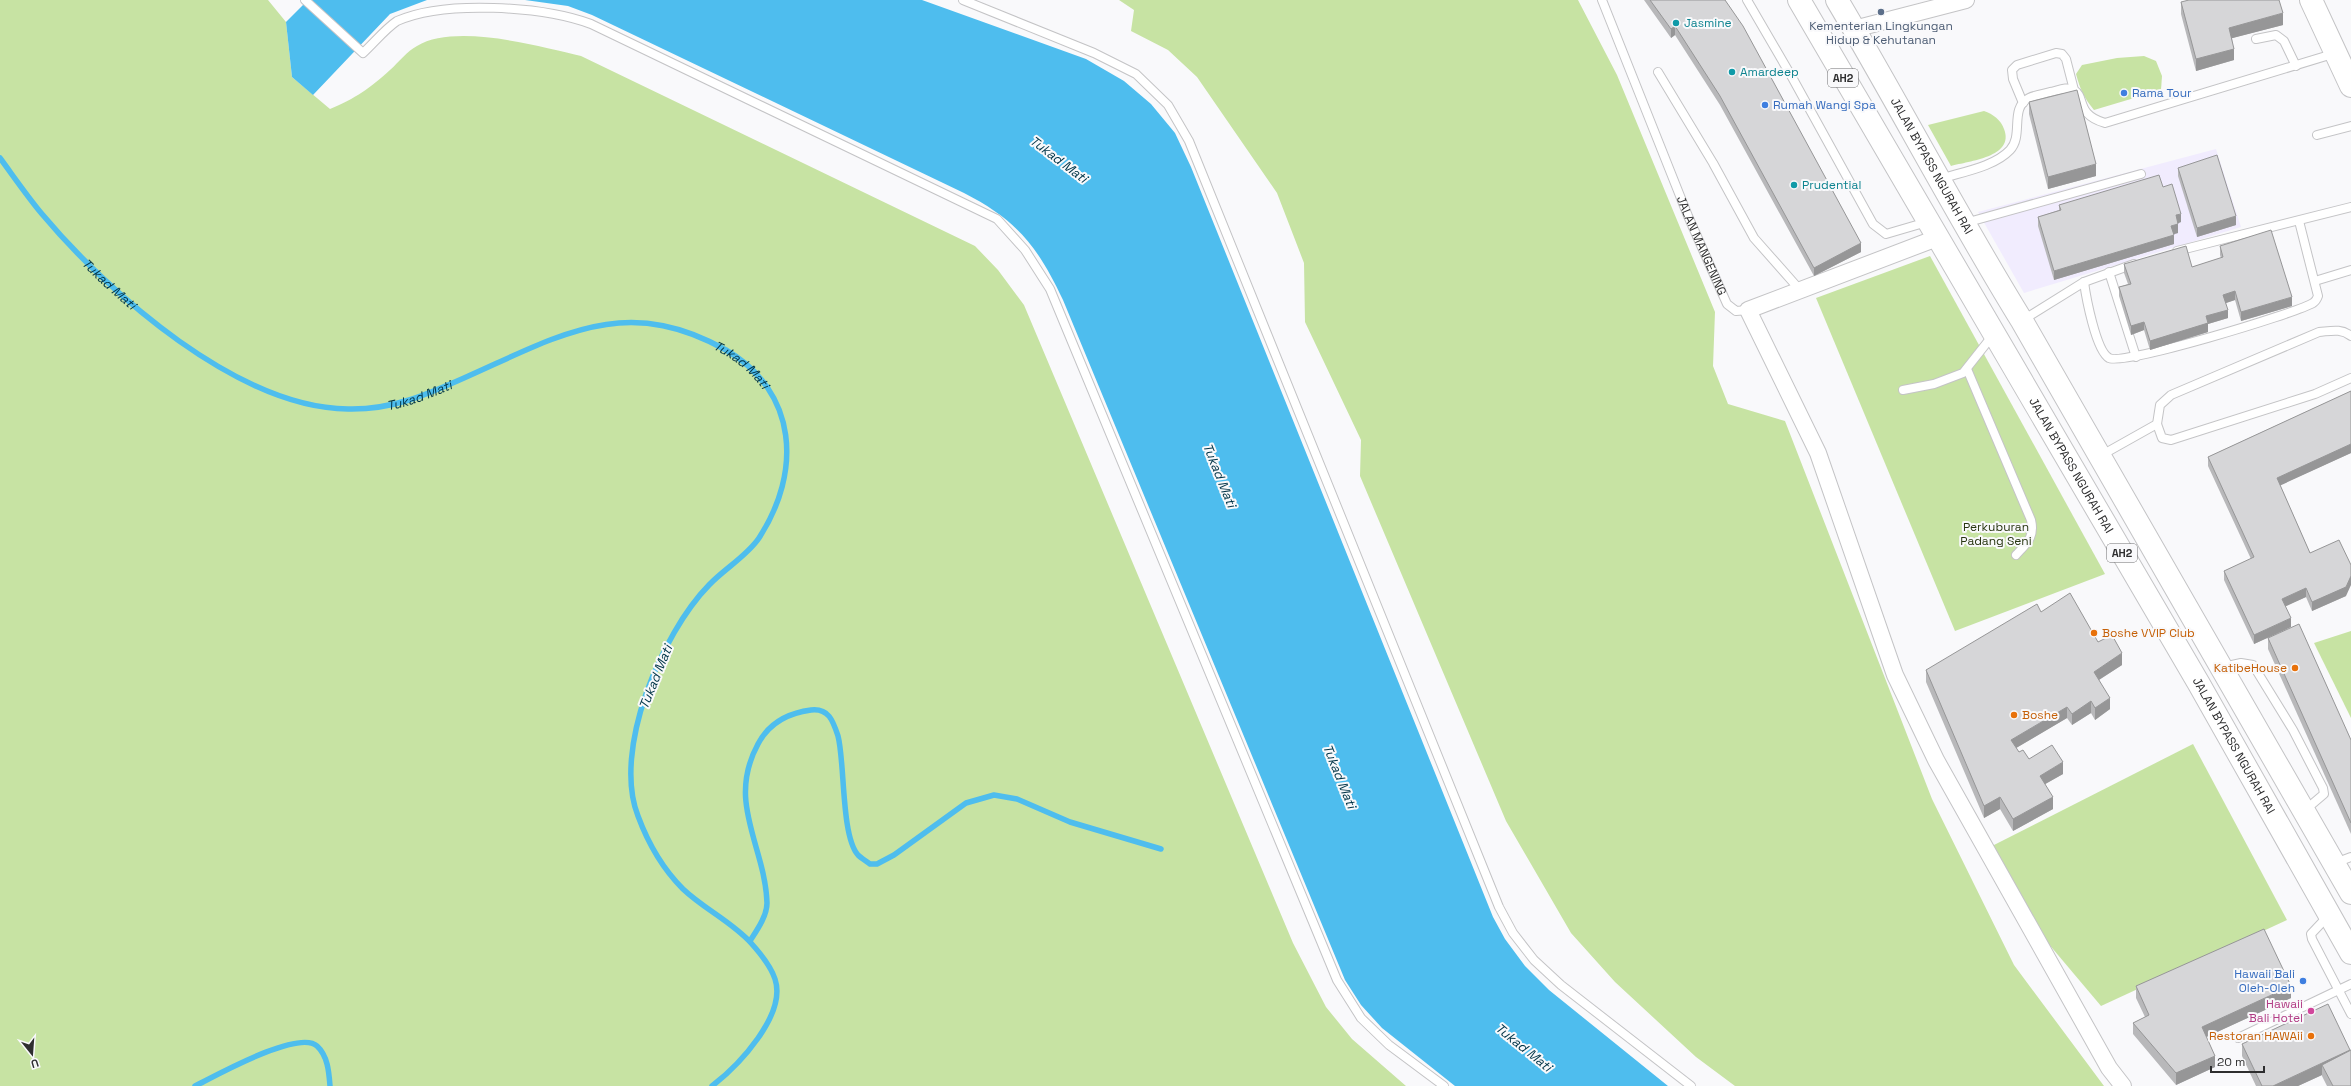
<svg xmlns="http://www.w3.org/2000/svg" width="2351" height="1086" viewBox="0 0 2351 1086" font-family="'Space Grotesk',sans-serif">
	<rect width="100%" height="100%" fill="#f9f9fb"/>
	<polygon fill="#f1ecfe" points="2216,149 2241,227 2024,293 1978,212"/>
	<g fill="#c7e3a3">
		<path d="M0,0h268l18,22 6,55 38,32c26,-11 39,-20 60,-39 9,-8 17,-19 27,-24 38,-23 122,0 164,10l394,190 23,24 26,35 269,638 33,64 26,32 54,47h-1406z"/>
		<polygon points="1119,0 1578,0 1617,75 1715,312 1713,366 1728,404 1785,421 1932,799 2014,965 2104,1086 1735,1086 1696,1057 1615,982 1571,933 1506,821 1360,476 1361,440 1305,322 1304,263 1277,193 1197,77 1168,50 1131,31 1134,10"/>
		<path d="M2144,56l12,5 6,15 -1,14 -67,20c-10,-12 -14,-21 -18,-36l6,-9 35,-7z"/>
		<path d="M1984,111c9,3 17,9 20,18 11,28 -35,32 -53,37l-23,-41z"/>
		<polygon points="1930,256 2105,574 1955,631 1816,298"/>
		<polygon points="2351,631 2351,718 2314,643"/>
		<polygon points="2193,744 2287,920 2101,1006 2042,936 1992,846"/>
	</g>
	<g fill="#4ebdee">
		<polygon points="308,0 427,0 390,14 313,95 292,77 286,22"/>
		<path d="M525,0h397l164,59 38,22 27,23 24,29 16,34 302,750 12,22 20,27 24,24 119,96h-213l-73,-58 -21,-23 -16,-25 -282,-680c-25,-53 -46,-80 -99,-107l-372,-178 -24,-9z"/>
	</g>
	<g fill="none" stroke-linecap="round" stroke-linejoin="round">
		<g stroke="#4ebdee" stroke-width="5.5">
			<path id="s1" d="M0,158c14,19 27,38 42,56 67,80 197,194 306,195 44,1 78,-14 116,-31 95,-42 161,-85 262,-28 72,42 76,122 33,188 -12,18 -35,31 -50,47 -47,48 -97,165 -71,231 10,27 25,53 45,73 21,20 49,33 68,54 9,10 20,24 24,36 12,36 -37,87 -63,107"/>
			<path d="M750,941c7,-11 17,-25 17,-38 -2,-58 -41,-100 -9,-159 11,-21 30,-31 53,-34 18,-2 22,11 27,26 7,26 3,100 20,119 3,3 8,6 12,9h7l17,-9 72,-52 28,-8 23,4 53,23 91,27"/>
			<path d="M195,1086c20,-10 104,-57 122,-40 11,10 12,27 13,40"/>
		</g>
		<defs>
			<g id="service">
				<path d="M305,0l58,53c11,-10 22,-24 34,-32 47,-21 145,-15 194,3l406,195 28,31 25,39 287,691 24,38 28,27 55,41"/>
				<polyline points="963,0 1094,53 1136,74 1168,105 1189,141 1499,907 1513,933 1534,960 1561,985 1691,1086"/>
				<path id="s2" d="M1602,0l86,216 39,88 9,7 12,-1"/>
				<polyline points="1747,0 1793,79 1873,224 1886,234 1927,222"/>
				<polyline points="2256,39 2276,35 2284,41 2296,66"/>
				<polyline points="1658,72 1713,163 1754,238 1800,290"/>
				<polyline points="2023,103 2013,79 2012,70 2017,65 2056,53 2062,54 2066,59 2074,90"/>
				<polyline points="2317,135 2351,126"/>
				<path d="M1940,179c22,-7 54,-12 70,-29 14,-15 -1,-42 19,-52 6,-3 14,-4 21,-6 7,-1 16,-6 24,-2 12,7 1,24 31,33l231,-70"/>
				<polyline points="1965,223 2141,174"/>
				<polyline points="2177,251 2351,207"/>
				<polyline points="2109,272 2136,357"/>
				<polyline points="2315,281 2351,270"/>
				<path d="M2084,282c2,15 12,69 25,76 13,8 185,-44 204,-55 3,-2 4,-4 5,-7l-19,-75"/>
				<polyline points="2023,320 2084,282 2134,264"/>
				<path d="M1967,369l64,151c4,17 -4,23 -15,35"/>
				<polyline points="1903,390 1934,384 1963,373 1993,335"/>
				<polyline points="2157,424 2162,438 2171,440 2315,394 2351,378"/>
				<path d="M2100,456l57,-32 3,-19 11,-10 148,-63c12,-1 22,-4 32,4"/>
				<polyline points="2223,667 2241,663 2253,665 2293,730 2323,788 2324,794 2304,811"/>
				<polyline points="2335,863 2351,857"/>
				<polyline points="2328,916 2311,934 2312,939 2351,1014"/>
				<polyline points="2238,1038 2351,984"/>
			</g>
			<g id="minor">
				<polyline points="1854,29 1966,0"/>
				<polyline points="1937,238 1748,310 1818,453 1895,675 1936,760 2109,1068 2123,1086"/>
			</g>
			<polyline id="secondary" points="2311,0 2351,86"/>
			<g id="trunk">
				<path id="s3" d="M1799,0l400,684 152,269"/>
				<path id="s4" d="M1837,0c63,106 120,216 185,321l329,572"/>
			</g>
		</defs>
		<use href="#service" stroke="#c4c4c6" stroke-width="10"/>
		<use href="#minor" stroke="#c4c4c6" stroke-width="18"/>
		<use href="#secondary" stroke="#c4c4c6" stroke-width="24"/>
		<use href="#trunk" stroke="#c4c4c6" stroke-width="24"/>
		<use href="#service" stroke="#fff" stroke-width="8"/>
		<use href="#minor" stroke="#fff" stroke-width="16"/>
		<use href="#secondary" stroke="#fff" stroke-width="22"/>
		<use href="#trunk" stroke="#fff" stroke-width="22"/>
	</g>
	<g fill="#b8b8ba">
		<polygon points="1644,0 1725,0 1861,252 1814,276 1720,105 1675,35 1671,38"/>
		<polygon points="2181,2 2283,25 2232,38 2234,60 2196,71 2181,14"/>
		<polygon points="2029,102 2096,176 2048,189 2029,114"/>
		<polygon points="2178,168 2236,225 2197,237 2178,176"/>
		<polygon points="2163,187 2181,222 2178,223 2178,233 2173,234 2174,244 2054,280 2038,226 2038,217 2059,210 2059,205"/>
		<polygon points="2220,246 2292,306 2241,321 2235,300 2226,303 2228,318 2208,324 2208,332 2150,350 2144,330 2131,335 2119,296 2119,287 2128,284 2124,273 2124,264 2192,267 2221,258 2220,255"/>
		<polygon points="2351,391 2351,453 2280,485 2310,553 2346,596 2312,611 2306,597 2285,606 2291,627 2254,644 2224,580 2224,571 2251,559 2208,466 2208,457"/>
		<polygon points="2041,612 2098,642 2122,665 2099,680 2110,709 2095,720 2091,713 2072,725 2067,718 2016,748 2019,752 2029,759 2063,774 2045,784 2053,809 2013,831 2000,809 1984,818 1926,682 1926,670"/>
		<polygon points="2268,638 2351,740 2351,834 2268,649"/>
		<polygon points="2136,986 2291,998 2206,1037 2215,1067 2176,1085 2133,1034 2133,1023 2145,1017 2136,998"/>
		<polygon points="2242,1044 2350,1051 2351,1086 2327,1086 2322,1076 2322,1075 2298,1086 2256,1086 2242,1056"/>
	</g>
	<g fill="#969697">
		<polygon points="2283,13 2283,25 2229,39 2229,28"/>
		<polygon points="1675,26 1675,35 1671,38 1671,29"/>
		<polygon points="2234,49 2234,60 2196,71 2196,59"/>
		<polygon points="2096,164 2096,176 2048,189 2048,177"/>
		<polygon points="2181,214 2181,222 2176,224 2176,215"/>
		<polygon points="2236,216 2236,225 2197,237 2197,228"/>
		<polygon points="2178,224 2178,233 2171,235 2171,226"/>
		<polygon points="2174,235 2174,244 2054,280 2054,271"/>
		<polygon points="1861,243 1861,252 1814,276 1814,268"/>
		<polygon points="2235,291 2235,300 2223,304 2223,295"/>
		<polygon points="2292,297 2292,306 2241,321 2241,312"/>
		<polygon points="2228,310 2228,318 2208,324 2208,332 2150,350 2150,341 2206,316"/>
		<polygon points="2144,322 2144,330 2131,335 2131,326"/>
		<polygon points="2351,444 2351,453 2277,487 2277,478"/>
		<polygon points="2351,576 2351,585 2346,596 2312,611 2312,602"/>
		<polygon points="2306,588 2306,597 2282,608 2282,599"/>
		<polygon points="2291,618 2291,627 2254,644 2254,635"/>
		<polygon points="2122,653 2122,665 2094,683 2094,672"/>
		<polygon points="2110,698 2110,709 2095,720 2095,708"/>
		<polygon points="2091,701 2091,713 2072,725 2072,714"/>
		<polygon points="2067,707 2067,718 2011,751 2011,740"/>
		<polygon points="2063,762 2063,774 2040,787 2040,776"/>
		<polygon points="2000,797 2000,809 1984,818 1984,806"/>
		<polygon points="2053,797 2053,809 2013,831 2013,819"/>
		<polygon points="2291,986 2291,998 2202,1039 2202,1027"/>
		<polygon points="2350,1050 2350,1061 2322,1065 2322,1075 2298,1086 2273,1086"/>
		<polygon points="2215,1056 2215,1067 2176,1085 2176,1073"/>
	</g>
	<g fill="#d6d6d8" stroke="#969697">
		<polygon points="1650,0 1725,0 1743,26 1861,243 1814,268 1720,96 1675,26 1671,29"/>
		<polygon points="2189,0 2279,0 2283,13 2229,28 2234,49 2196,59 2181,2"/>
		<polygon points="2077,90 2096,164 2048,177 2029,102"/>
		<polygon points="2217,155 2236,216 2197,228 2178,168"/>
		<polygon points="2159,175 2163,187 2172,184 2181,214 2176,215 2178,224 2171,226 2174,235 2054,271 2038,217 2061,210 2059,205"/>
		<polygon points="2271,230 2292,297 2241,312 2235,291 2223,295 2228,310 2206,316 2208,323 2150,341 2144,322 2131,326 2119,287 2131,284 2124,264 2186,246 2192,267 2223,257 2220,246"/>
		<polygon points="2351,391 2351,444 2277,478 2310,553 2339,540 2351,565 2351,576 2346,587 2312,602 2306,588 2282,599 2291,618 2254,635 2224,571 2254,557 2208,457"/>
		<polygon points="2070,593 2098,642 2112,635 2122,653 2094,672 2110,698 2095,708 2091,701 2072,714 2067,707 2011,740 2019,752 2023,750 2029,759 2052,745 2063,762 2040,776 2053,797 2013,819 2000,797 1984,806 1926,670 2037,604 2041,612"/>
		<polygon points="2299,624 2351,740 2351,823 2268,638"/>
		<polygon points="2264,929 2291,986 2202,1027 2215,1056 2176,1073 2133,1023 2149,1015 2136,986"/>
		<polygon points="2328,1004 2350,1050 2273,1086 2262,1086 2242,1044"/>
		<polygon points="2351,1050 2351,1086 2333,1086 2322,1065"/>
	</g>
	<circle fill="#5c6f8a" stroke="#f9f9fb" stroke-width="1.5" cx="1881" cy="12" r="4"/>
	<g fill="#0f9aa8" stroke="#f9f9fb" stroke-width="1.5">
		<circle cx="1676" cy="23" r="4"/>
		<circle cx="1732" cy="72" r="4"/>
		<circle cx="1794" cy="185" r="4"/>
	</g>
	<g fill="#3f7fe0" stroke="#f9f9fb" stroke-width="1.5">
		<circle cx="2124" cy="93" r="4"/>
		<circle cx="1765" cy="105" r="4"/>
		<circle cx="2303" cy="981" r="4"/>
	</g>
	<g fill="#e8710a" stroke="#f9f9fb" stroke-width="1.5">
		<circle cx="2094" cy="633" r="4"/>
		<circle cx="2295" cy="668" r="4"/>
		<circle cx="2014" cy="715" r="4"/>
		<circle cx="2311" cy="1036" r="4"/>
	</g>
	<circle fill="#d1479c" stroke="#f9f9fb" stroke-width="1.5" cx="2311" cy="1011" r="4"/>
	<g text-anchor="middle" stroke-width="4" stroke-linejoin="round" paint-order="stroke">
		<g fill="#f9f9fb" stroke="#6b6b6c" stroke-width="1">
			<rect x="1828" y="69" width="30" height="18" rx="3"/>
			<rect x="2107" y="544" width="30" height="18" rx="3"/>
		</g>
		<g font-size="11" font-weight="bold" fill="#2e2e2f">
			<text x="1843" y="82">AH2</text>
			<text x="2122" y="557">AH2</text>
		</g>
		<g font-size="12" fill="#0d838f" stroke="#f9f9fb" text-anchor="start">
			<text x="1684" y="27">Jasmine</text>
			<text x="1740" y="76">Amardeep</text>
			<text x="1802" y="189">Prudential</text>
		</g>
		<g font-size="12" fill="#4e5e75" stroke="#f9f9fb">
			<text x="1881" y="30">Kementerian Lingkungan<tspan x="1881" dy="14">Hidup &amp; Kehutanan</tspan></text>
		</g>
		<g font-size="12" fill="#366cbe" stroke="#f9f9fb" text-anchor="start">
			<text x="2132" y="97">Rama Tour</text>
			<text x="1773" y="109">Rumah Wangi Spa</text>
			<text x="2295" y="978" text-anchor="end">Hawaii Bali<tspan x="2295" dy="14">Oleh-Oleh</tspan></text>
		</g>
		<g font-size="12" fill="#2e2e2f" stroke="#f9f9fb">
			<text dy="4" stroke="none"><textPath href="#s4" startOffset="191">JALAN BYPASS NGURAH RAI</textPath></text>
			<text dy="4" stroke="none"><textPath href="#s2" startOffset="265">JALAN MANGENING</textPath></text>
			<text dy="4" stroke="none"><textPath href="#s3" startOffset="539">JALAN BYPASS NGURAH RAI</textPath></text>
			<text dy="4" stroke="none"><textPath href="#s3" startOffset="863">JALAN BYPASS NGURAH RAI</textPath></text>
		</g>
		<g font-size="12" fill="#283611" stroke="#f9f9fb">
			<text x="1996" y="531">Perkuburan<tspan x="1996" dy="14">Padang Seni</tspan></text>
		</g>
		<g font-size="12" fill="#c56008" stroke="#f9f9fb" text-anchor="start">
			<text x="2102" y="637">Boshe VVIP Club</text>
			<text x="2287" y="672" text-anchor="end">KatibeHouse</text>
			<text x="2022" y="719">Boshe</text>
			<text x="2303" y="1040" text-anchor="end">Restoran HAWAii</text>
		</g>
		<g font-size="12" fill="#b23c85" stroke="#f9f9fb" text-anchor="end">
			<text x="2303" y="1008">Hawaii<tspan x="2303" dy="14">Bali Hotel</tspan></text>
		</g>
		<g font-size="13" font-style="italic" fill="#003447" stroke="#f9f9fb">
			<text transform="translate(1059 159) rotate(37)" y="5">Tukad Mati</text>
			<text dy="5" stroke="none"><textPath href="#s1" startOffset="167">Tukad Mati</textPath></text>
			<text dy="5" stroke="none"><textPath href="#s1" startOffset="862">Tukad Mati</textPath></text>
			<text dy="5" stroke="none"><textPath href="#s1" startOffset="515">Tukad Mati</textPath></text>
			<text transform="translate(1220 475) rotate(68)" y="5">Tukad Mati</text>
			<text transform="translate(655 677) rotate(-68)" y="5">Tukad Mati</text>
			<text transform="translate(1340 776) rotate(68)" y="5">Tukad Mati</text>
			<text transform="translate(1524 1047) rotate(39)" y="5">Tukad Mati</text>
		</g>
	</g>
	<g transform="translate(32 1054) rotate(163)" stroke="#f9f9fb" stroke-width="3" paint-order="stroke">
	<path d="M0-3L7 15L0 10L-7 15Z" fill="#2e2e2f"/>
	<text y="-6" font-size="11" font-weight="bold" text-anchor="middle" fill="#2e2e2f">U</text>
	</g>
	<path d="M2211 1066v6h53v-6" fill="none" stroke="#2e2e2f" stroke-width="2"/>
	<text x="2217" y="1066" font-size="12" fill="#2e2e2f" stroke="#f9f9fb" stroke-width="3" paint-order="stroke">20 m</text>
</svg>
